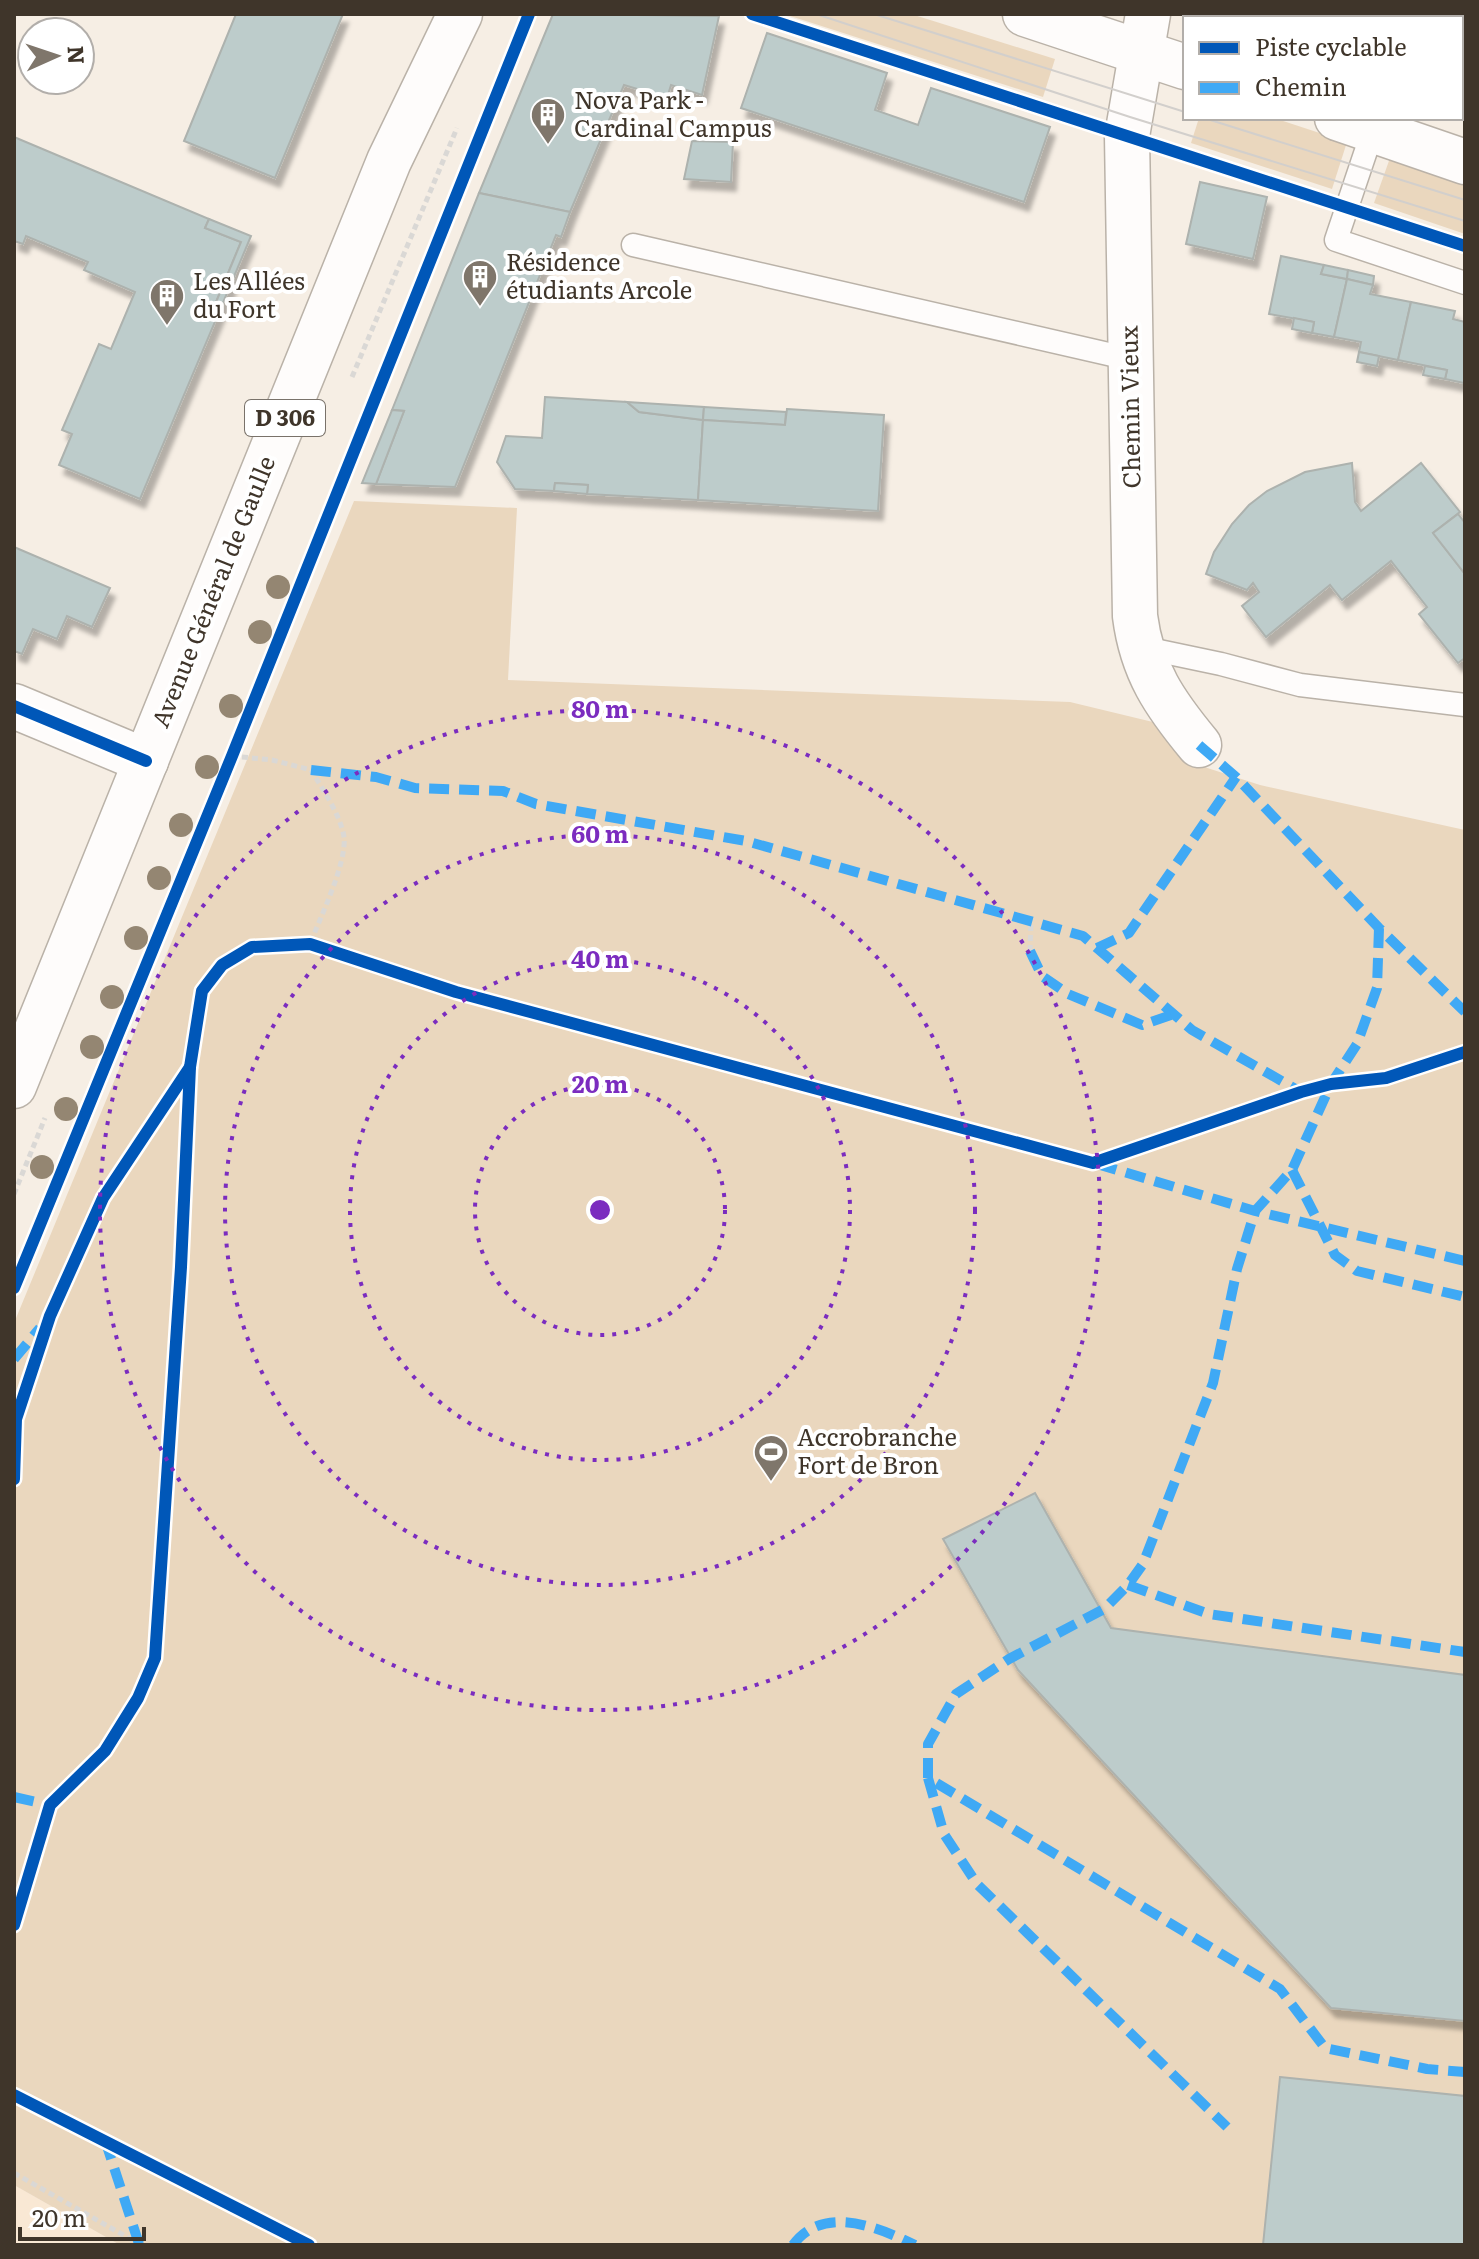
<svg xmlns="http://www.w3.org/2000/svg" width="1479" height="2259" viewBox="0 0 1479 2259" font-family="Literata,serif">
	<defs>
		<filter id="shadow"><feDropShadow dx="5" dy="9" stdDeviation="2" flood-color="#0004"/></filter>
	</defs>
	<rect width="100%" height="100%" fill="#f6eee4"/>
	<polygon fill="#f9e8d4" points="14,2185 120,2245 14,2245"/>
	<g fill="#ead7be">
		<polygon points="784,14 911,14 1055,59 1043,97"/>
		<polygon points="1199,118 1274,118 1347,142 1332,189 1191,143"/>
		<polygon points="1390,158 1465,182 1465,234 1374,203"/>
		<polygon points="354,501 517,508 508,680 1070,702 1157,723 1195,764 1260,785 1465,830 1465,2245 120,2245 14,2185 14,1323"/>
	</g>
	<g fill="#bdcccb" stroke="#adb2ae" stroke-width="2" filter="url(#shadow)">
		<polygon points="236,14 343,14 275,178 184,141"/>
		<polygon points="553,14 719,16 702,95 671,85 667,98 624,85 570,212 479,193"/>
		<polygon points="1385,14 1465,14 1465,41 1461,40 1461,18 1396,18"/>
		<polygon points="767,33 887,73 875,110 918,125 931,88 1050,127 1024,202 741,108"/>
		<polygon points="14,137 209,219 205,228 241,242 214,307 220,310 140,499 59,465 72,434 62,430 99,344 111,349 135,292 84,270 88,262 26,236 23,244 14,241"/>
		<polygon points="692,141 733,142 731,182 684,179"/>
		<polygon points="1200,182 1267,197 1253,259 1186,244"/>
		<polygon points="479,193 570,212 561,237 556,235 455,487 376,484 404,411 392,410"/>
		<polygon points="209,219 251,236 220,310 214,307 241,242 205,228"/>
		<polygon points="1281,256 1324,265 1321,274 1347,279 1334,337 1312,333 1314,322 1269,314"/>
		<polygon points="1324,265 1348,270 1347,279 1321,274"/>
		<polygon points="1348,270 1374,276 1373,285 1347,279"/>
		<polygon points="1347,279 1373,285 1370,294 1411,302 1398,360 1359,352 1361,342 1334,337"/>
		<polygon points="1411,302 1455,311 1453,319 1465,322 1464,383 1445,379 1447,370 1398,360"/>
		<polygon points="1294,318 1314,322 1312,333 1292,329"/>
		<polygon points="1359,352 1379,356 1377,366 1357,362"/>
		<polygon points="1425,366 1447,370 1445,379 1423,375"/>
		<polygon points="545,397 627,402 639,412 703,420 698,500 587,494 588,485 555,483 554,491 515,489 497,462 506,436 542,438"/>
		<polygon points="627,402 704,407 703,420 639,412"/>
		<polygon points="704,407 786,412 785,425 703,420"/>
		<polygon points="787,409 884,415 878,511 698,500 703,420 785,425"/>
		<polygon points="392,410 404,411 376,484 362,483"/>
		<polygon points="1352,463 1355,502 1361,511 1421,463 1460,512 1433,533 1465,574 1465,658 1458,663 1419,614 1427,607 1391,561 1342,600 1330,585 1266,637 1242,606 1259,592 1253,583 1247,590 1206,574 1214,552 1232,524 1249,505 1267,491 1305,472"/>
		<polygon points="555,483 588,485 587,494 554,491"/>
		<polygon points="1458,514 1465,523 1465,574 1433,533"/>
		<polygon points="14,547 110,588 92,627 67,616 57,639 33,629 22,654 14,651"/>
		<polygon points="1035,1493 1111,1628 1465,1675 1465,2021 1331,2008 1018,1670 943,1539"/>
		<polygon points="1280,2077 1465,2096 1465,2245 1263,2245"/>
	</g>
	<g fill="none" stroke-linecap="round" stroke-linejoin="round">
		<defs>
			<g id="service">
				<polyline points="1373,130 1336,240 1465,283"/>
				<polyline points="633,245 1130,359"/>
				<polyline points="1140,647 1221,664 1300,685 1465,705"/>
			</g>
			<g id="minor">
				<path d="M1148,14l-21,122 8,480c7,55 30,88 64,129"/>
				<polyline points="14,706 146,761"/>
			</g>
			<g id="tertiary">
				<polyline points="1025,14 1185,67"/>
				<polyline points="1337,118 1465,162"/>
			</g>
			<polyline id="primary" points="14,1086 389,161 460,14"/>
		</defs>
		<use href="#service" stroke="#bab2a8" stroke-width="25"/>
		<use href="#minor" stroke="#bab2a8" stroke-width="47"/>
		<use href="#tertiary" stroke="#bab2a8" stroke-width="47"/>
		<use href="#primary" stroke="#bab2a8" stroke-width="47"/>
		<g stroke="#dad8d5" stroke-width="5" stroke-dasharray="6 4" stroke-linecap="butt">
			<polyline points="352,377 457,128"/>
			<path d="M232,756l40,4 39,10c11,18 30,46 33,67 3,26 -24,81 -34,107"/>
			<polyline points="1030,951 1031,921"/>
			<polyline points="14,1194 45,1118"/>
			<polyline points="14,2173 141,2245"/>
		</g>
		<use href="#service" stroke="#fefcfb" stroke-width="22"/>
		<use href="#minor" stroke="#fefcfb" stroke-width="44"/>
		<use href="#tertiary" stroke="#fefcfb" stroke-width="44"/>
		<use href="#primary" stroke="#fefcfb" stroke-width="44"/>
		<g stroke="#d2cfcc" stroke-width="2">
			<polyline points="816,14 1130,117 1465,221"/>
			<polyline points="874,14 1185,112"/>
			<polyline points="1204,118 1465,200"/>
		</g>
		<g stroke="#3fa9f5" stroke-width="10" stroke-dasharray="20 10" stroke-linecap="butt">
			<polyline points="1199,745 1236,777 1379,928 1465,1012"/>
			<polyline points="311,770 376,777 415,788 503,791 536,804 746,841 1083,936 1192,1030 1301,1092"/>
			<polyline points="1379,928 1377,988 1357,1044 1331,1084 1292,1170 1255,1211 1237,1269 1213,1383 1143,1564 1128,1585 1104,1609 1009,1659 956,1694 928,1744 928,1778 1280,1989 1325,2048 1427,2069 1465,2072"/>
			<polyline points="1097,948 1129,933 1236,777"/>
			<polyline points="1030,951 1042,976 1068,994 1142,1025 1174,1014"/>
			<polyline points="1097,1164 1255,1211 1465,1261"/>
			<polyline points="1292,1170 1335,1255 1357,1271 1465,1297"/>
			<polyline points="14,1359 40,1328"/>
			<polyline points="1128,1585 1209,1614 1465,1652"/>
			<polyline points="928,1778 944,1834 977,1884 1227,2127"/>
			<polyline points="14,1797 50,1805"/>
			<polyline points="105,2140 139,2244"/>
			<path d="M793,2245c30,-41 85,-18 122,0"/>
		</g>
		<defs>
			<g id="cycleway">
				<polyline points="752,14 1465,246"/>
				<polyline points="14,706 146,761"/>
				<polyline points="14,1288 232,756 529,14"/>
				<polyline points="14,1479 16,1419 50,1316 103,1198 190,1067"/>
				<polyline points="14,1925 50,1805 105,1751 138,1698 155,1658 181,1267 190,1067 202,991 222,965 252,947 310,944 456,992 1093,1163 1301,1092 1331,1084 1386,1078 1465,1052"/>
				<polyline points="14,2095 309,2245"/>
			</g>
		</defs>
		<use href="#cycleway" stroke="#fff" stroke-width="17"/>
		<use href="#cycleway" stroke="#0057b8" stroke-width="12"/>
	</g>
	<g fill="#948672">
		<circle cx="278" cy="587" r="12"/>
		<circle cx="260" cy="632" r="12"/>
		<circle cx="231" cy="706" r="12"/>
		<circle cx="207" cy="767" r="12"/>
		<circle cx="181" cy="825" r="12"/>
		<circle cx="159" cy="878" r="12"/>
		<circle cx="136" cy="938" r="12"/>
		<circle cx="112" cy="997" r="12"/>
		<circle cx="92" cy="1047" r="12"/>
		<circle cx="66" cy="1109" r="12"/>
		<circle cx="42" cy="1167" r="12"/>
	</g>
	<g fill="none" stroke="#7b2cbf" stroke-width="4" stroke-dasharray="4 8">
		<circle cx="600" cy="1210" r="125"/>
		<circle cx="600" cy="1210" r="250"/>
		<circle cx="600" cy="1210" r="375"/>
		<circle cx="600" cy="1210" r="500"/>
	</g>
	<defs>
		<symbol id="building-pin" viewBox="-11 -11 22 30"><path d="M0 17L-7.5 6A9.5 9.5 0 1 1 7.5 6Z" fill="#7f766b" stroke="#fff"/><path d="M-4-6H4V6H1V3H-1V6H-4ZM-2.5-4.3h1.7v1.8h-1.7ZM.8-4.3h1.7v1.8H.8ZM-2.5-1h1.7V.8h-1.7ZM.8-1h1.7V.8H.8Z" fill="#fff"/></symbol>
		<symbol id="stadium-pin" viewBox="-11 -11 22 30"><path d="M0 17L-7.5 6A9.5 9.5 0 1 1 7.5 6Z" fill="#7f766b" stroke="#fff"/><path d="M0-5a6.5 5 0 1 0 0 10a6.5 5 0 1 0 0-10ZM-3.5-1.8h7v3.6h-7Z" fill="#fff"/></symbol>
	</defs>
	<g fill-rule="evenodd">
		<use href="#building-pin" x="528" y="95" width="40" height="54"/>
		<use href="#building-pin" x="460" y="257" width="40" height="54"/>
		<use href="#building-pin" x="147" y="276" width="40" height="54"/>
		<use href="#stadium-pin" x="751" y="1432" width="40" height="54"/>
	</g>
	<g text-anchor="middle" stroke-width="8" stroke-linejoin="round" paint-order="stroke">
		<rect fill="#fff" stroke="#79726a" stroke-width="2" x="245" y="400" width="80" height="36" rx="6"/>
		<g font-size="22" font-weight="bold" fill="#3f352a">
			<text x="285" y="426">D 306</text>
		</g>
		<g font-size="24" fill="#3f352a" stroke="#fff" text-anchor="start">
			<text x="574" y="109">Nova Park -<tspan x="574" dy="28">Cardinal Campus</tspan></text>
			<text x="506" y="271">Résidence<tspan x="506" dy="28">étudiants Arcole</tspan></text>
			<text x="193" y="290">Les Allées<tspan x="193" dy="28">du Fort</tspan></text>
			<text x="797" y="1446">Accrobranche<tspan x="797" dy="28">Fort de Bron</tspan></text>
		</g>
		<g font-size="24" fill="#3f352a" stroke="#fff">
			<text transform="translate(1131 407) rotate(-91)" y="8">Chemin Vieux</text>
			<text transform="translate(214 592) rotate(-68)" y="8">Avenue Général de Gaulle</text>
		</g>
	</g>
	<circle cx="600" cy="1210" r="12" fill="#7b2cbf" stroke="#fff" stroke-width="4"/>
	<g font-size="24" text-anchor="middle" font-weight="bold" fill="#7b2cbf" stroke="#fff" stroke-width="8" stroke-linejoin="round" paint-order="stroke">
		<text x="600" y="718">80 m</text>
		<text x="600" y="843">60 m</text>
		<text x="600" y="968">40 m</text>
		<text x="600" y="1093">20 m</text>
	</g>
	<rect width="1479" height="2259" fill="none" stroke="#3f352a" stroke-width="32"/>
	<rect x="1183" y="16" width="280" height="104" fill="#ffffff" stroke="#b2aeaa" stroke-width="2"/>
	<rect x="1199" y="42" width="40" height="12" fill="#0057b8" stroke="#b2aeaa" stroke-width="2"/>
	<text x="1255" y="56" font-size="24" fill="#3f352a">Piste cyclable</text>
	<rect x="1199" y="82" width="40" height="12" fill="#3fa9f5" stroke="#b2aeaa" stroke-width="2"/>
	<text x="1255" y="96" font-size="24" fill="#3f352a">Chemin</text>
	<g transform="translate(56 56) rotate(87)"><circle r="38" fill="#ffffff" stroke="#b2aeaa" stroke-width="2"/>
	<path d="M0-6L14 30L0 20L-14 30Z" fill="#7f766b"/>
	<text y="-12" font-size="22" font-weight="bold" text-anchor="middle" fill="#3f352a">N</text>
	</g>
	<path d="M20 2227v12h124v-12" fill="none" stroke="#3f352a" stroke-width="4"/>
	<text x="32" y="2227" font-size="24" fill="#3f352a" stroke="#ffffff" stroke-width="6" paint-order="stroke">20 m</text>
</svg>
